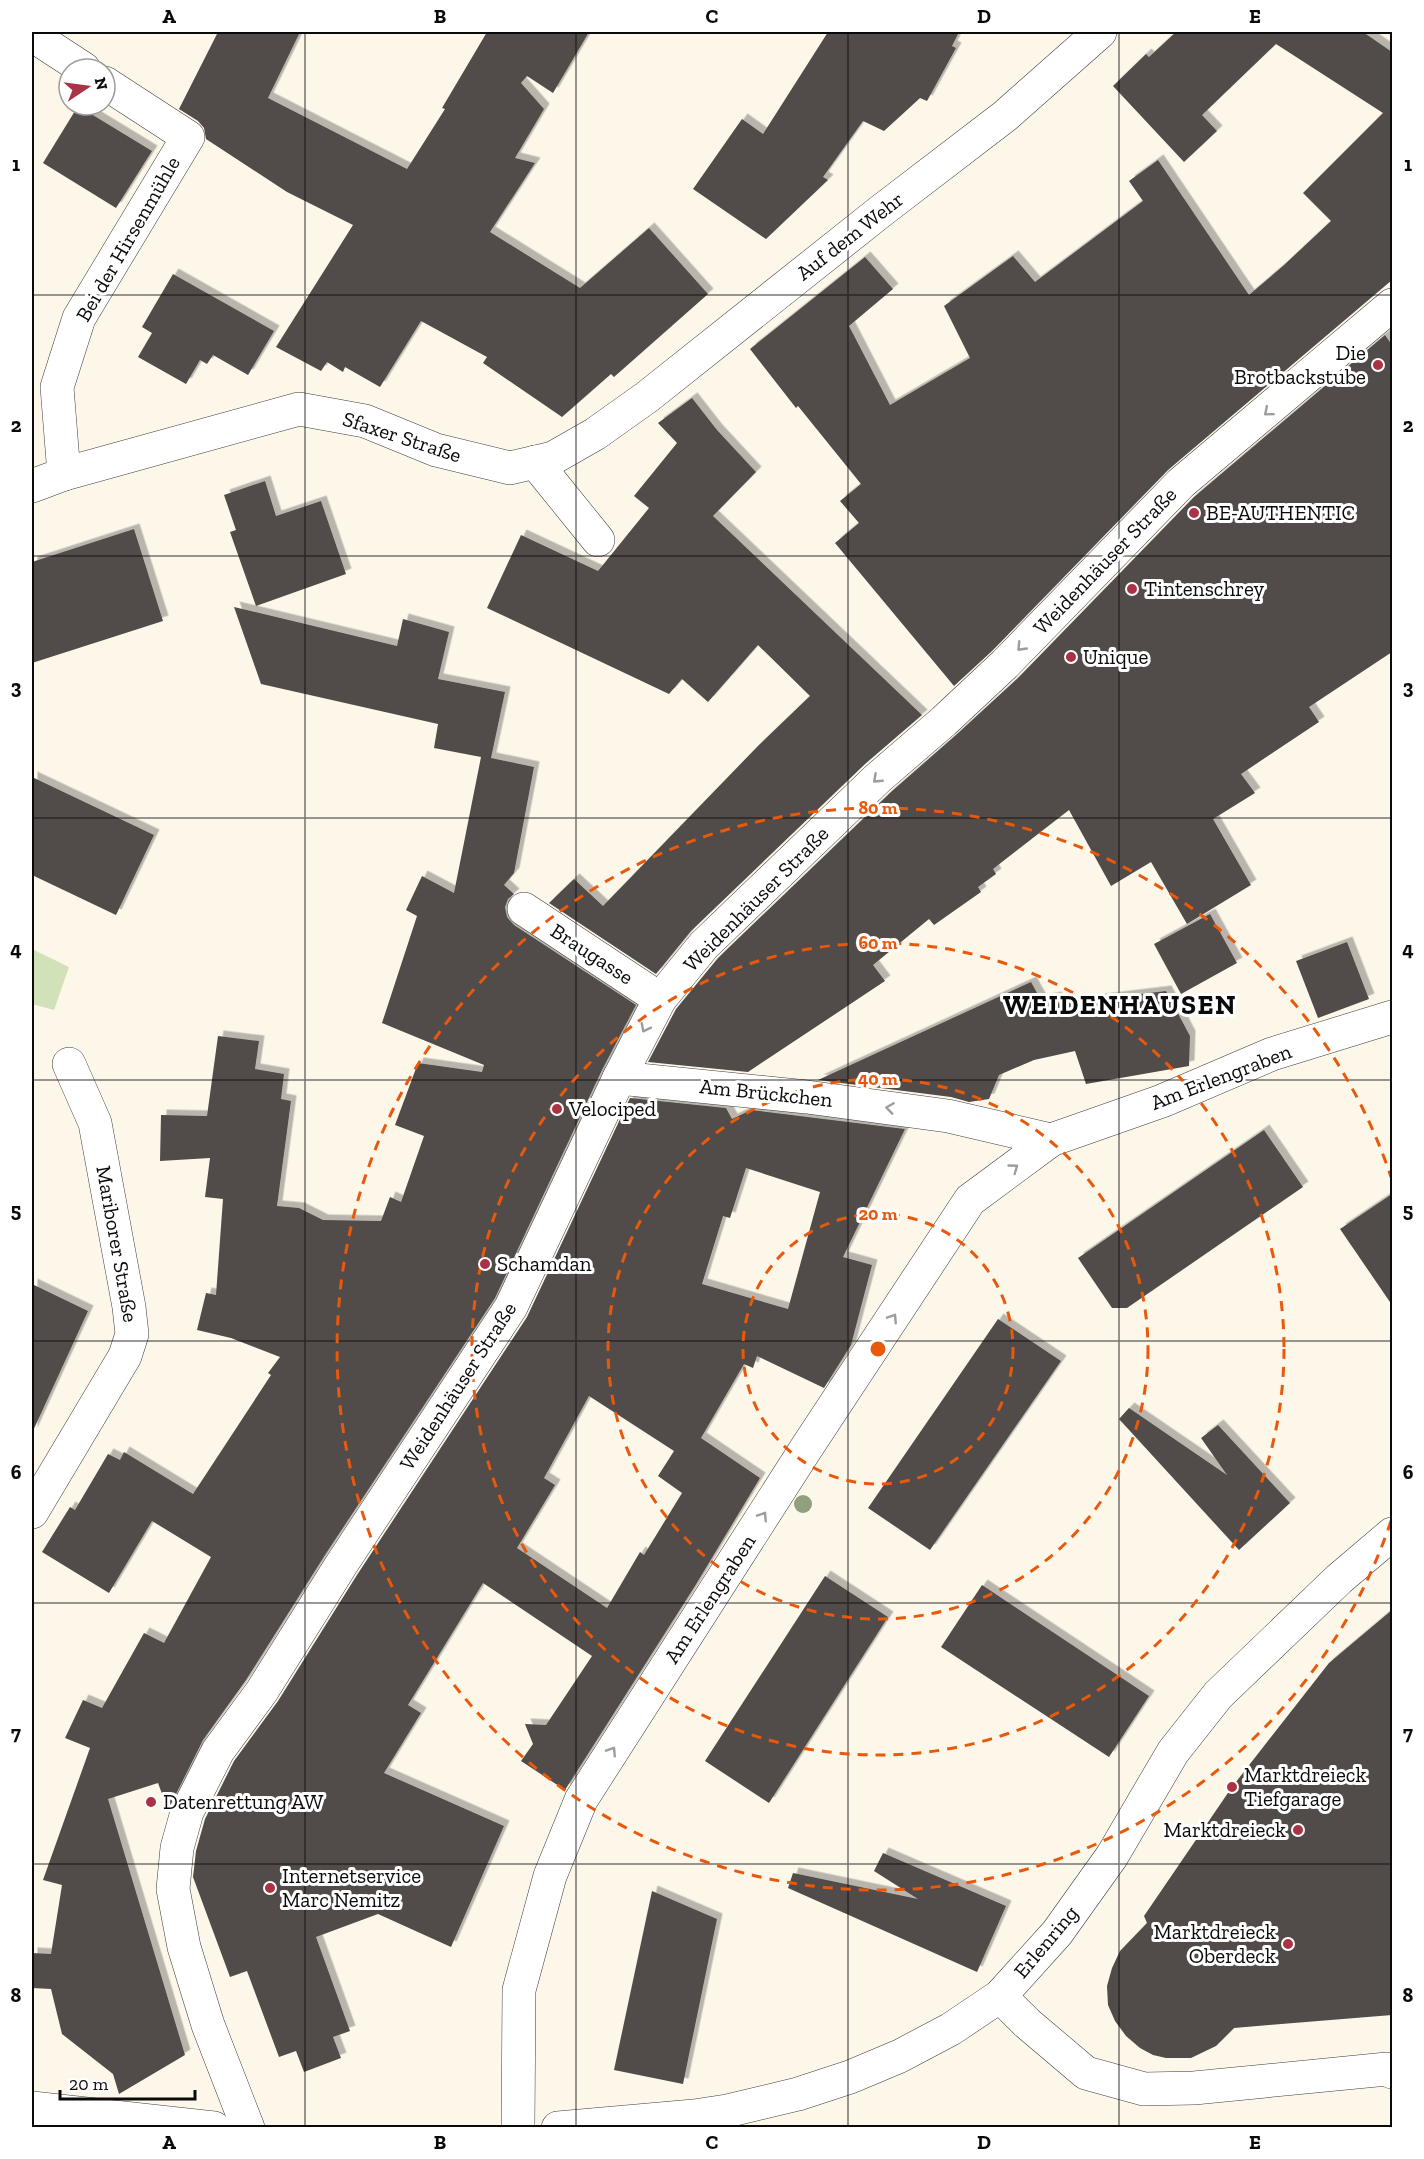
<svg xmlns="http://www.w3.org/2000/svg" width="1424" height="2159" viewBox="0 0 1424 2159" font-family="'Zilla Slab',serif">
	<defs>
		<filter id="shadow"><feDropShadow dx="5.5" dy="-5.5" stdDeviation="0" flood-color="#0004"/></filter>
	</defs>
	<rect width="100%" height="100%" fill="#fdf7ea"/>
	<polygon fill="#d2e2b8" points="32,949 69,967 54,1010 32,1004"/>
	<g fill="#514b48" fill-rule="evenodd" filter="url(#shadow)">
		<polygon points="218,32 300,32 268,98 407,169 445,109 442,108 487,32 589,32 553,93 527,76 521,83 544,109 515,158 535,163 490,232 580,288 649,228 708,294 614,377 611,374 562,417 483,363 487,357 421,321 380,387 345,367 343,372 327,362 321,371 276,347 353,225 287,192 206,139 204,128 198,121 179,109"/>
		<polygon points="828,32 959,32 952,46 956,48 927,101 920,98 884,131 863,121 823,177 828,180 766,239 693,189 742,119 763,134"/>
		<polygon points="1176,32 1363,32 1392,52 1392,280 1168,470 992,651 954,686 835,543 859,523 840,501 861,484 798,406 796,408 750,349 865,257 893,289 849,326 890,405 970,358 944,306 1013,256 1035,282 1143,201 1129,181 1158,160 1249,295 1283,266 1331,221 1303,193 1383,113 1276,44 1202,115 1217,131 1184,162 1113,86 1146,54 1149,57"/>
		<polygon points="78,106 152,151 116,208 43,163"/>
		<polygon points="173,274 274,331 248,375 213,355 207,364 200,360 186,384 138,357 152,333 142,327"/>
		<polygon points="1385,335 1392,345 1392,652 1309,707 1319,722 1241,774 1255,793 1213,819 1251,885 1187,924 1151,862 1111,886 1069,810 993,869 996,874 978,887 981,892 934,925 929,919 873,965 885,981 748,1072 648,1062 676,1009 718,958 891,792 956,735 1018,678 1194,497"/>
		<polygon points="692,398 717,430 756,472 713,516 922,715 865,764 691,931 656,974 549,903 574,879 603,906 759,745 810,696 758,645 708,702 682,679 669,694 487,608 521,535 598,571 649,508 634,496 677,443 658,423"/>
		<polygon points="265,481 276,516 321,501 346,574 256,606 230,532 236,530 224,495"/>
		<polygon points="134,529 163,621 32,663 32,562"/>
		<polygon points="234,607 397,646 403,619 449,632 438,679 505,692 491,758 534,767 514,873 504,885 514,894 508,899 505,907 507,917 514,925 636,1005 602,1070 495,1298 325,1555 246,1680 203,1740 168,1810 158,1783 108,1799 185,2055 119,2094 113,2074 62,2034 51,1989 32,1988 32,1953 51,1954 62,1885 43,1880 90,1748 65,1738 83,1700 102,1708 144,1633 164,1643 211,1557 152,1521 109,1593 42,1552 70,1507 75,1510 108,1454 120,1460 124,1452 193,1494 271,1375 268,1373 280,1357 231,1338 197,1330 206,1293 216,1295 223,1199 205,1197 210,1158 160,1161 161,1115 207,1116 218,1036 259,1041 255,1069 284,1074 281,1099 291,1101 277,1206 299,1208 323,1220 381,1221 390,1197 401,1202 424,1136 395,1125 418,1063 482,1072 484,1065 382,1023 417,916 406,910 422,876 454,893 481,757 434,748 438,724 261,684"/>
		<polygon points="32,777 154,835 116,915 32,875"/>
		<polygon points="1210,914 1237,963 1181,994 1154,944"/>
		<polygon points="1347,942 1369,999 1318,1018 1296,961"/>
		<polygon points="1031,982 1041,1000 1056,997 1059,1004 1166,991 1190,1036 1189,1066 1086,1084 1075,1051 1034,1060 999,1075 989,1099 969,1102 951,1097 818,1080"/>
		<path d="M630,1098l96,10 6,11 19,-9 154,19 -62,128 29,8 -21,80 -27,43 -67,-32 -4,12 -9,-4 -43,74 59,40 -65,108 -130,204 -44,-29 12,-17 -8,-20 21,1 46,-69 -109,-73 -75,122 13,8 -37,60 120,53 -53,121 -73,-33 -62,23 34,94 -17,6 8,21 -37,14 -8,-21 -17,6 -32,-86 -17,6 -37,-100 3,-26 9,-32 29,-58 44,-60 79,-126 170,-258zM746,1168l74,24 -32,117 -86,-25 21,-68 7,2zM589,1396l85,55 -16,25 24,17 -38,62 -4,-3 -33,56 -90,-60 38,-63 -11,-7z"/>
		<polygon points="1264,1130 1303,1187 1127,1308 1112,1308 1078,1258"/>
		<polygon points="1392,1194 1392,1305 1340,1229"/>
		<polygon points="32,1284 88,1311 32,1433"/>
		<polygon points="998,1319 1061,1361 930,1550 868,1508"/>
		<polygon points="1129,1408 1227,1475 1201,1438 1218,1425 1290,1503 1239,1550 1119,1419"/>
		<polygon points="825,1576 888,1617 769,1803 705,1761"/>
		<polygon points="982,1585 1149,1696 1109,1757 941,1647"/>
		<polygon points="1392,1610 1392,2015 1234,2028 1216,2046 1191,2058 1166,2058 1153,2055 1140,2048 1126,2036 1115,2021 1108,2005 1107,1986 1112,1968 1120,1951 1147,1923 1144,1916 1232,1787 1329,1663"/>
		<polygon points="883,1853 1006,1906 977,1972 788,1888 793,1873 918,1899 874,1871"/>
		<polygon points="652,1891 717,1919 683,2084 614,2070"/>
	</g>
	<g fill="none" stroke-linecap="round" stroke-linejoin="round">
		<defs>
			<g id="minor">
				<polyline points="32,35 84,69"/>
				<polyline points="535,462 598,540"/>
				<polyline points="64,474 57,387 79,318 188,137 105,83"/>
				<polyline points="32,486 64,474 299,409 365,421 436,450 510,468 553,458 595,434 647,397 881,211 1005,116 1100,32"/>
				<polyline points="524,909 660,999"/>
				<polyline points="619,1078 807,1097 948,1116 1051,1140"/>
				<polyline points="32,1512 125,1356 132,1334 129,1307 95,1123 69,1064"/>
				<polyline points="1000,1996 1027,2023 1086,2073 1144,2089 1194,2088 1387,2069 1392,2072"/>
				<polyline points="32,2108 214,2128"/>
				<polyline points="248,2128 208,2025 184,1947 173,1889 177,1848 187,1812 218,1751 262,1691 341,1565 511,1307 619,1078 660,999 704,945 878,778 944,721 1005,664 1181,483 1392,305"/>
				<polyline points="518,2128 519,1990 550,1876 581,1800 807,1447 970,1200 1051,1140 1162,1101 1272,1054 1392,1017"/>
				<polyline points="558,2128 694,2116 727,2111 798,2094 850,2077 900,2056 951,2029 1000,1996 1057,1933 1112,1856 1173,1752 1218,1695 1339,1579 1392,1534"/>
			</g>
		</defs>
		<use href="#minor" stroke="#3d3d3d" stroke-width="34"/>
		<use href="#minor" stroke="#fff" stroke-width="33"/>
	</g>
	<circle fill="#8ea07d" cx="803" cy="1504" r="9"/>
	<defs><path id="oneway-chevron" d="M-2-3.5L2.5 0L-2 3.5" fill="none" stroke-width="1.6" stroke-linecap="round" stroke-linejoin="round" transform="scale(1.5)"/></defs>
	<g stroke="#9d9d9d">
		<use href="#oneway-chevron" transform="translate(1268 412) rotate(140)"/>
		<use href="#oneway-chevron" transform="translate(1021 647) rotate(134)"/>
		<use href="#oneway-chevron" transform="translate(877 779) rotate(137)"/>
		<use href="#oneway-chevron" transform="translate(645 1028) rotate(117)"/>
		<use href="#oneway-chevron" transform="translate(890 1108) rotate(-172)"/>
		<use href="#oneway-chevron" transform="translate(1014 1168) rotate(-36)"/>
		<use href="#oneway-chevron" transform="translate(893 1318) rotate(-57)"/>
		<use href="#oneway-chevron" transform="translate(763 1516) rotate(-57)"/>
		<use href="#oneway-chevron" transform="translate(612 1751) rotate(-57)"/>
	</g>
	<path fill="none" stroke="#0a0a0a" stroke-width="1.5" stroke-opacity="0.55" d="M305,32v2096M576,32v2096M848,32v2096M1119,32v2096M32,295h1360M32,556h1360M32,818h1360M32,1080h1360M32,1341h1360M32,1603h1360M32,1864h1360"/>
	<g fill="none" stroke="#e8590c" stroke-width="3" stroke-dasharray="10 8">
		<circle cx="878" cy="1349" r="135"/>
		<circle cx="878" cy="1349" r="270"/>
		<circle cx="878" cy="1349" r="406"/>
		<path d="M1391 1521A541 541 0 1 1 1391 1177"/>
	</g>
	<g fill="#a93345" stroke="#fff" stroke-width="2">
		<circle cx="1378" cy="365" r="6"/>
		<circle cx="1194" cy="513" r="6"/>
		<circle cx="1132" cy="589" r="6"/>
		<circle cx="1071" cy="657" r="6"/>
		<circle cx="557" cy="1109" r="6"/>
		<circle cx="485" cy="1264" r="6"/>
		<circle cx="1232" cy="1787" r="6"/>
		<circle cx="151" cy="1802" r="6"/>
		<circle cx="1298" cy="1830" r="6"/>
		<circle cx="270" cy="1888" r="6"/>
		<circle cx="1288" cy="1944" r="6"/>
	</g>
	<g text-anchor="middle" stroke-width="6" stroke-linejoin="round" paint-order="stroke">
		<g font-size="21" fill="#0a0a0a" stroke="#fff">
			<text transform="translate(850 236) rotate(-38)" y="7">Auf dem Wehr</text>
			<text transform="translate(128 239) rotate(-60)" y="7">Bei der Hirsenmühle</text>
			<text transform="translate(402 437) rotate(18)" y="7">Sfaxer Straße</text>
			<text transform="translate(1105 561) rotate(-46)" y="7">Weidenhäuser Straße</text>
			<text transform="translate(756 899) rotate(-45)" y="7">Weidenhäuser Straße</text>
			<text transform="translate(592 954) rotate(33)" y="7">Braugasse</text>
			<text transform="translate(1221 1077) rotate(-21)" y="7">Am Erlengraben</text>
			<text transform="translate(766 1093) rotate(6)" y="7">Am Brückchen</text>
			<text transform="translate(117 1244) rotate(80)" y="7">Mariborer Straße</text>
			<text transform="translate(458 1386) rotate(-57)" y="7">Weidenhäuser Straße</text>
			<text transform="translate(710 1599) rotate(-57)" y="7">Am Erlengraben</text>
			<text transform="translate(1046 1942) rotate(-50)" y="7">Erlenring</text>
		</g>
		<g font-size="21" fill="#0a0a0a" stroke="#fff" text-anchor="start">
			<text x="1366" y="360" text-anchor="end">Die<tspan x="1366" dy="24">Brotbackstube</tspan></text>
			<text x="1206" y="520">BE-AUTHENTIC</text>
			<text x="1144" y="596">Tintenschrey</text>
			<text x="1083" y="664">Unique</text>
			<text x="569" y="1116">Velociped</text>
			<text x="497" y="1271">Schamdan</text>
			<text x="1244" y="1782">Marktdreieck<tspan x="1244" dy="24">Tiefgarage</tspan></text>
			<text x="163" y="1809">Datenrettung AW</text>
			<text x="1286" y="1837" text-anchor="end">Marktdreieck</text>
			<text x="282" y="1883">Internetservice<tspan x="282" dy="24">Marc Nemitz</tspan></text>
			<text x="1276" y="1939" text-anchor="end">Marktdreieck<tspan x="1276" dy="24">Oberdeck</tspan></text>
		</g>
		<g font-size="27" font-weight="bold" letter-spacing="1.5" fill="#0a0a0a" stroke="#fff">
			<text x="1120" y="1014">WEIDENHAUSEN</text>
		</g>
	</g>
	<circle cx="878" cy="1349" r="9" fill="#e8590c" stroke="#fff" stroke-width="3"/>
	<g font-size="18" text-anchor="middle" font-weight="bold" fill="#e8590c" stroke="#fff" stroke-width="6" stroke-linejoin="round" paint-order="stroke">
		<text x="878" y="814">80 m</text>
		<text x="878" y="949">60 m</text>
		<text x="878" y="1085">40 m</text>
		<text x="878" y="1220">20 m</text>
	</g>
	<rect width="1424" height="2159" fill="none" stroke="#ffffff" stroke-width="66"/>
	<g transform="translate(87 87) rotate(77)"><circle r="28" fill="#ffffff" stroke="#9d9d9d" stroke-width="1.5"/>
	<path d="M0-4.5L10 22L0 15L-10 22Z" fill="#a93345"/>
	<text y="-9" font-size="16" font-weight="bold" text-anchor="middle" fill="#0a0a0a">N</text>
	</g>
	<path d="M60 2090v9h135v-9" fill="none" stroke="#0a0a0a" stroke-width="3"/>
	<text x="69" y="2090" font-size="18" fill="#0a0a0a" stroke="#ffffff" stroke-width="4.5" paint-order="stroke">20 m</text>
	<rect x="33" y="33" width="1358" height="2093" fill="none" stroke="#0a0a0a" stroke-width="2"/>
	<g font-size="20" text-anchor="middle" font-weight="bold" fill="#0a0a0a">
		<text x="169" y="23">A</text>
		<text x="440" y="23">B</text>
		<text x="712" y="23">C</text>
		<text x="984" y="23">D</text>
		<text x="1255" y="23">E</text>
		<text x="16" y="171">1</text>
		<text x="1408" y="171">1</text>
		<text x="16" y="432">2</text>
		<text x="1408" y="432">2</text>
		<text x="16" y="694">3</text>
		<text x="1408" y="694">3</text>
		<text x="16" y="956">4</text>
		<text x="1408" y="956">4</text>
		<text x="16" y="1217">5</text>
		<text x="1408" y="1217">5</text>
		<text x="16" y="1479">6</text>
		<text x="1408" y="1479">6</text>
		<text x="16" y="1740">7</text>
		<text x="1408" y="1740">7</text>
		<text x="16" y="2002">8</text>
		<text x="1408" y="2002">8</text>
		<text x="169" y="2149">A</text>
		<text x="440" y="2149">B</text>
		<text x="712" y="2149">C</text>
		<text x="984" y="2149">D</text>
		<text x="1255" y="2149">E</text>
	</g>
</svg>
